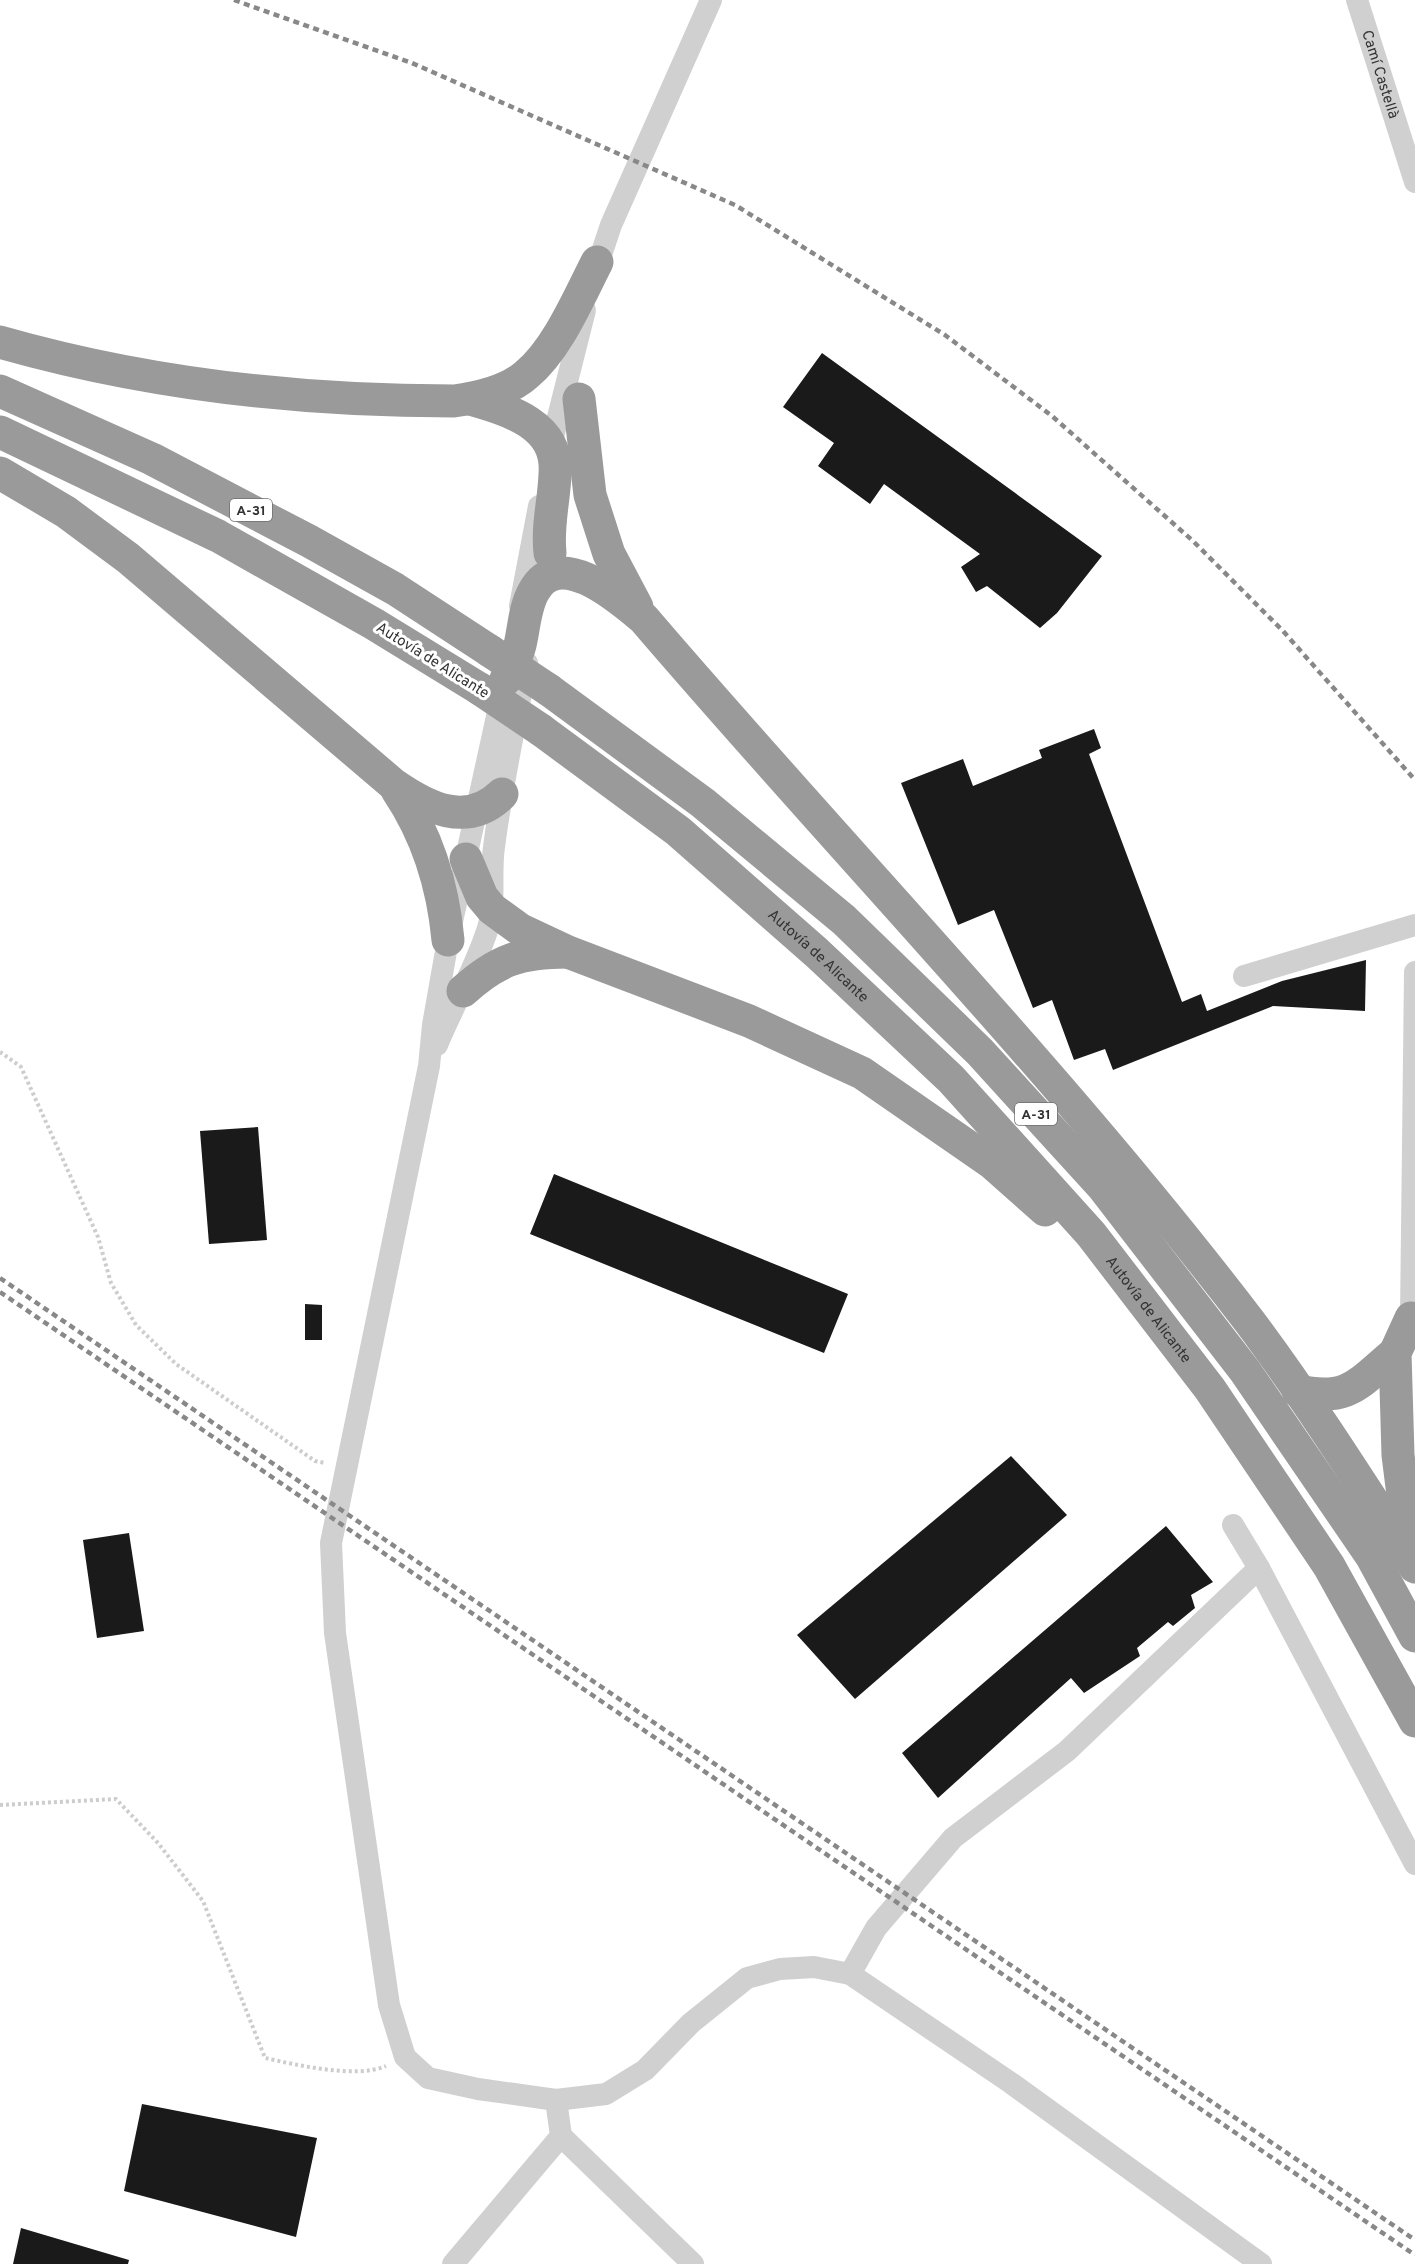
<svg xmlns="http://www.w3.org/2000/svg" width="1415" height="2264" viewBox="0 0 1415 2264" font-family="Overpass,sans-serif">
	<rect width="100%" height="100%" fill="#fff"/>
	<g fill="#1a1a1a">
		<polygon points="822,353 1102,556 1057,613 1040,628 987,586 976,592 961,567 980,554 884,484 870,504 818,466 834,443 783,407"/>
		<polygon points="1094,729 1101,748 1089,754 1182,1002 1201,994 1207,1011 1282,981 1366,960 1365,1011 1273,1006 1113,1070 1105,1049 1074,1060 1052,1000 1033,1008 994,910 958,925 901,783 963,759 973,786 1042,758 1039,750"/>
		<polygon points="258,1127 267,1240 209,1244 200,1131"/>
		<polygon points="554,1174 848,1294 824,1353 530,1234"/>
		<polygon points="305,1304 322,1305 322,1340 305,1340"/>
		<polygon points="1011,1456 1067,1515 855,1699 797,1635"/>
		<polygon points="1166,1526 1213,1582 1191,1595 1195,1608 1173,1626 1168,1622 1137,1648 1140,1656 1084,1693 1071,1678 938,1798 902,1753"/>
		<polygon points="129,1533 144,1631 97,1638 83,1540"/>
		<polygon points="142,2104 317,2138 296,2237 124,2191"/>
		<polygon points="21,2228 129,2260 128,2264 13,2264"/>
	</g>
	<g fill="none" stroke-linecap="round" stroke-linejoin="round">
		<g stroke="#cdcdcd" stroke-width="4" stroke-dasharray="3 3" stroke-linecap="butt">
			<polyline points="0,1052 21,1067 98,1237 111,1283 136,1325 176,1364 315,1461 325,1463"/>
			<path d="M0,1805l116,-6 42,44 45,58 62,157c32,7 91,21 121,8"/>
		</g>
		<g stroke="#d0d0d0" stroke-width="22">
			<path id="s1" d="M1357,0l58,182"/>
			<polyline points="594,276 611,225 711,0"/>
			<polyline points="549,453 585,310"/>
			<polyline points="520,606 539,506"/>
			<polyline points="503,689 448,940 433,1025 429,1066 331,1543 335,1633 389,2005 405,2057 428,2078 478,2089 556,2100 606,2094 645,2070 691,2023 747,1978 780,1969 814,1967 850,1974 1011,2083 1261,2264"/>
			<polyline points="1244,976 1415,925"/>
			<path d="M437,1045c16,-39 38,-76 51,-117 8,-26 2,-55 6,-81 8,-62 21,-123 33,-184"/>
			<polyline points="1415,1333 1411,1318 1415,972"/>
			<polyline points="1233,1525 1259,1568 1415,1864"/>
			<polyline points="850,1974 876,1928 953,1838 1067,1751 1259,1568"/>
			<polyline points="561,2136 693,2264"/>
			<polyline points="453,2264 561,2136 556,2100"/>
		</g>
		<g stroke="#9a9a9a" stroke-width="33">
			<path d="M0,342c147,42 301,59 454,59 23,-3 54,-10 72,-26 31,-25 53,-78 71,-113"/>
			<polyline points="0,391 152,459 309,541 395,589 490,651"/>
			<path d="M470,399c38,11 89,25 85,75 -1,28 -8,51 -5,79"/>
			<polyline points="579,399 590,495 609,554 637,607"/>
			<polyline points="0,432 218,536 374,624 480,689"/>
			<path d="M0,473l66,39 62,46 265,226c33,23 74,45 109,10"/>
			<path d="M506,679c5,-11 11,-22 14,-34 4,-17 5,-39 14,-54 25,-46 86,8 110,28 201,235 418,457 606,703 59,79 112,163 165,245"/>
			<polyline points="549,690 703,803 844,920 980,1052 1103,1187 1245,1371 1372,1557 1415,1636"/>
			<path id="s2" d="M541,730l137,101 139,122 134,126 140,155 119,155 119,177 86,155"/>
			<path d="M397,790c31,46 46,95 51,150"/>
			<polyline points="466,859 482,897 492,909 521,930 568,952 749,1021 862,1073 992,1163 1045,1210"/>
			<path d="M463,991c34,-31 58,-39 104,-39"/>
			<polyline points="1411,1318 1395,1353 1398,1455 1405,1511 1415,1551"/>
			<path d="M1298,1391c51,11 61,-8 97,-38"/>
		</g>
		<g stroke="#888" stroke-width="4.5" stroke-dasharray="6 4.5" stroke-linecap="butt">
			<polyline points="234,0 412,63 735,205 945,335 1052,416 1193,541 1283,631 1415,780"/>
			<polyline points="0,1278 1415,2240"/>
			<polyline points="0,1292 1415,2255"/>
		</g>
		<g stroke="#9a9a9a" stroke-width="33">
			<polyline points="490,651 549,690"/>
			<polyline points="480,689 541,730"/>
		</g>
	</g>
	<g text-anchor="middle" stroke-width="6" stroke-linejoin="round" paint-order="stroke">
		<g fill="#fff" stroke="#707070" stroke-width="1.5">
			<rect x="230" y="499" width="42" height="22" rx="4.5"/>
			<rect x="1015" y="1103" width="42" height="22" rx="4.5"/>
		</g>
		<g font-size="14" font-weight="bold" fill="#333">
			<text x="251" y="515">A-31</text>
			<text x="1036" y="1119">A-31</text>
		</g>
		<g font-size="15" fill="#333" stroke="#fff">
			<text dy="5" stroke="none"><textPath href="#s1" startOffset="78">Camí Castellà</textPath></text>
			<text transform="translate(433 660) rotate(32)" y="5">Autovía de Alicante</text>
			<text dy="5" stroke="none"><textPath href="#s2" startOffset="358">Autovía de Alicante</textPath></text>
			<text dy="5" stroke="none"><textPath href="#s2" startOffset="843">Autovía de Alicante</textPath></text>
		</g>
	</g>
</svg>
